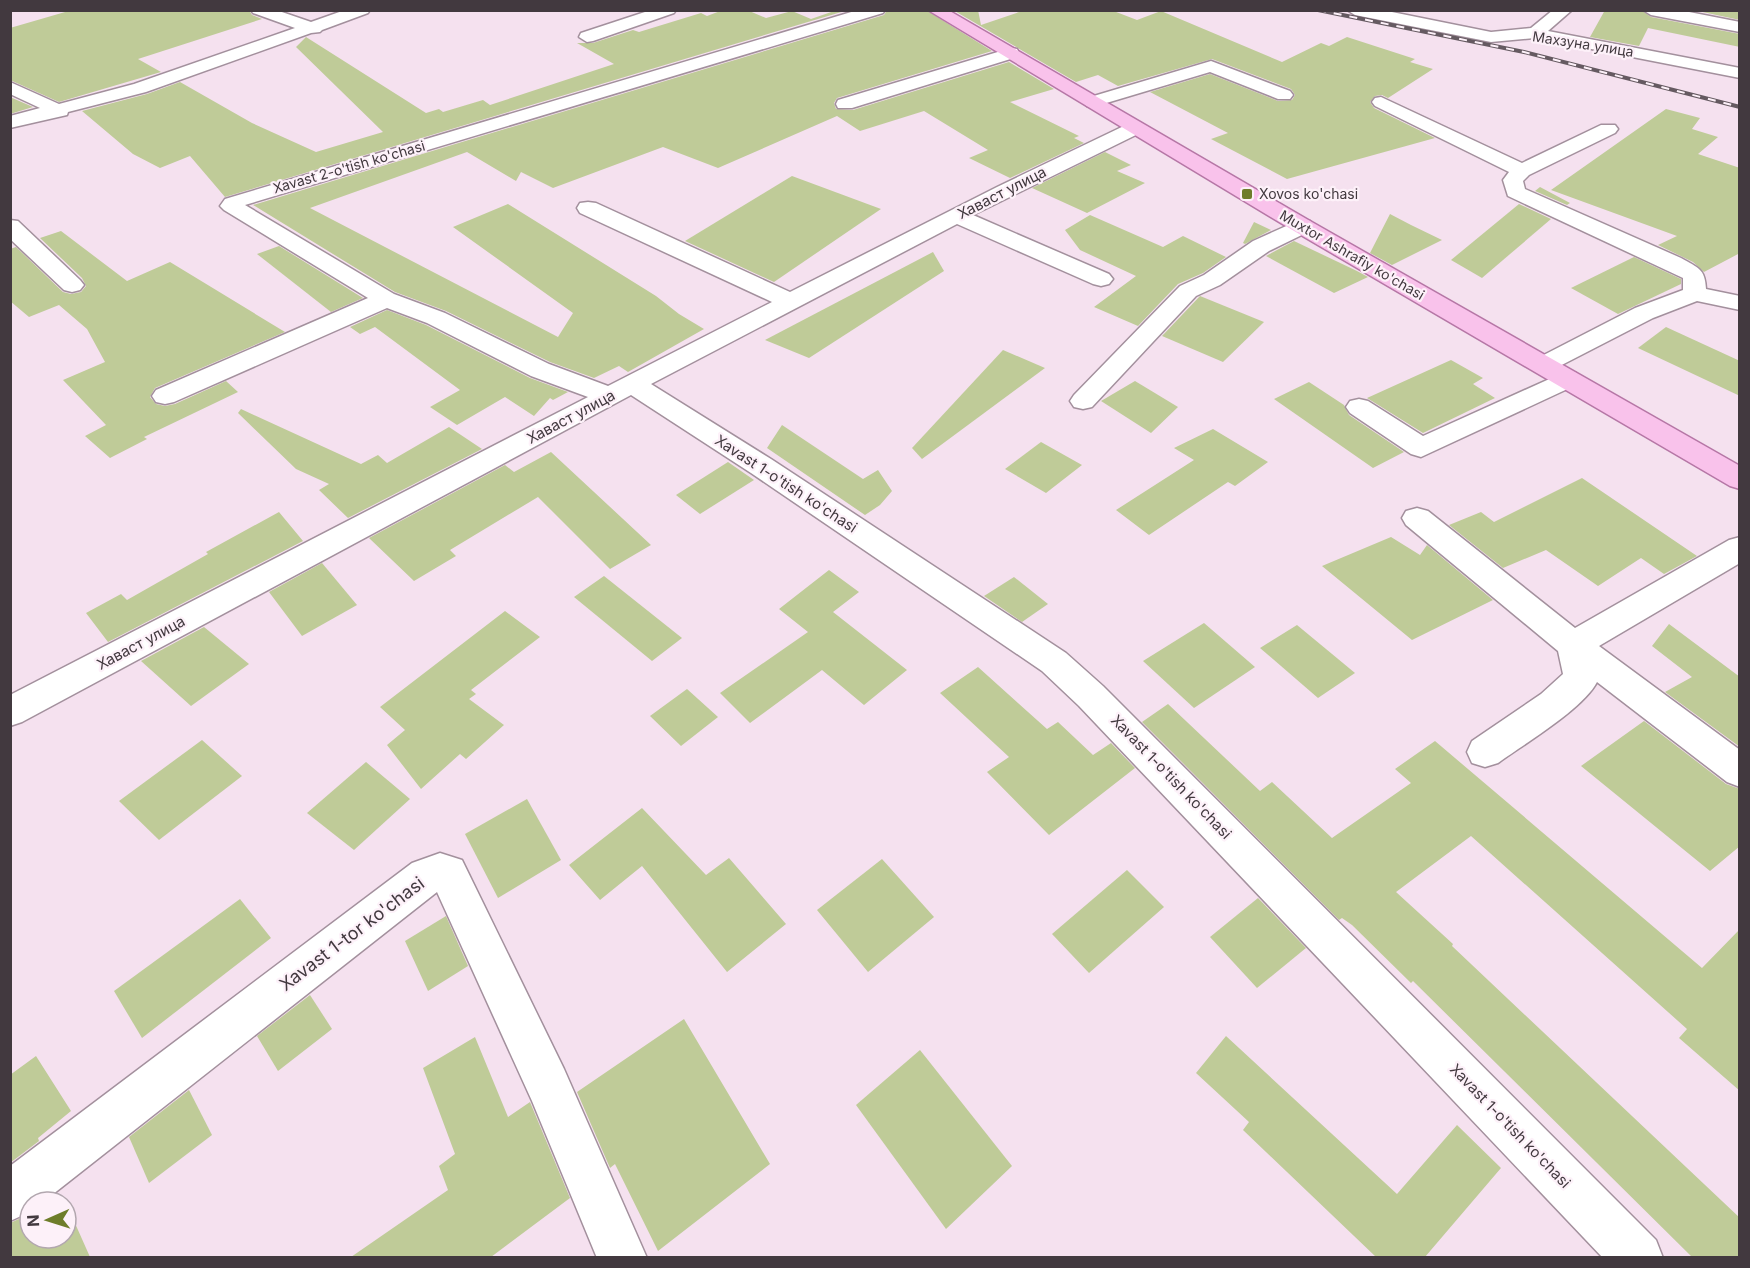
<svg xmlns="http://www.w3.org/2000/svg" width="1750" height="1268" viewBox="0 0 1750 1268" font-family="Inter,sans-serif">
	<rect width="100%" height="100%" fill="#f5e1ef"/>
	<g fill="#bfcb98">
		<polygon points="72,10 249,10 252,15 262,19 138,59 161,72 59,102 10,80 10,28"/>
		<polygon points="723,10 747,10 766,18 792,11 811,19 837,10 848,10 225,197 190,156 160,168 133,154 82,111 147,94 180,82 252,123 316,152 383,132 296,47 306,37 426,113 439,109 443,112 483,100 490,105 614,64 577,43 593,43 633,30 639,32 701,13 707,16"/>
		<polygon points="887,10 926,10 992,51 837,98 834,103 836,109 853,110 1009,62 1054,89 1010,102 1079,136 1074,138 1084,143 1010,178 969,158 988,150 924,111 860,131 837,116 718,168 663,147 553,188 521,172 516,181 467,152 310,208 558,337 573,313 453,227 508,204 656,296 679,314 704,329 628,372 619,366 594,378 550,362 446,311 395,292 253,205 884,15"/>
		<polygon points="953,10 978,10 981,25 1025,10 1111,10 1137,20 1161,11 1282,62 1321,43 1329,46 1347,37 1415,59 1410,62 1433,69 1388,98 1382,95 1375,96 1370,102 1374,108 1435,138 1287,179 1211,139 1228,133 1150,92 1210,74 1278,101 1292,100 1295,95 1291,89 1212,59 1118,86 1098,75 1076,82"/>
		<polygon points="1605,10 1631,12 1632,10 1641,10 1651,17 1740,34 1740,47 1648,28 1639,46 1590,37"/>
		<polygon points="1693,10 1740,10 1740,20"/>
		<polygon points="10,97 33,107 10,114"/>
		<polygon points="1666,109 1700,118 1692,129 1718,137 1698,154 1740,168 1740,253 1704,272 1693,262 1658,245 1677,236 1551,190"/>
		<polygon points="1105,152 1131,165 1117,171 1145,183 1087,213 1032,188"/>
		<polygon points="792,176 881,209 774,282 685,241"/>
		<polygon points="1540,187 1570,203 1567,205 1535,191"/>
		<polygon points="1519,204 1551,219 1482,278 1451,260"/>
		<polygon points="1390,214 1411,225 1442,240 1392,265 1370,253"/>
		<polygon points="1090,215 1163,247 1183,236 1226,257 1203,273 1178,284 1138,326 1094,307 1136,276 1080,250 1065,230"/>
		<polygon points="1254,222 1271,230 1245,244 1243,243"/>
		<polygon points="61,231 127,281 170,262 285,332 155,388 150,397 156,404 165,406 175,404 226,381 238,392 144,437 147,439 110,458 85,436 106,425 63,380 105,362 87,329 59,305 29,317 10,301 10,249 16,247 63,292 71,294 81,292 86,286 82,278 40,238"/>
		<polygon points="1294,241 1357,271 1368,277 1334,293 1266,256"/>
		<polygon points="279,246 363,298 331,312 257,254"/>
		<polygon points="933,252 944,271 809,358 765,340"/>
		<polygon points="1634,257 1681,279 1681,284 1618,314 1571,288"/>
		<polygon points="1200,296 1264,322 1223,362 1162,336"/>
		<polygon points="387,310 426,325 530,378 568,392 553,400 550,398 534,416 505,397 457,425 430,407 460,390 375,327 360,334 350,327"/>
		<polygon points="1666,327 1740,361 1740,396 1638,348"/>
		<polygon points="1003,350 1045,368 922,459 912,448"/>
		<polygon points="1451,360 1483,378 1473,384 1495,398 1423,433 1367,398"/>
		<polygon points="1135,381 1178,407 1151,433 1101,401"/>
		<polygon points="1309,382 1344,405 1349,415 1404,452 1373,468 1274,399"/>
		<polygon points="241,409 361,464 378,455 387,463 449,427 482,449 348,518 319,490 329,484 296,469 238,413"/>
		<polygon points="782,425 863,479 878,470 892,491 880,505 865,515 767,448"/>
		<polygon points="1213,429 1268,462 1235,486 1228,482 1149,535 1116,510 1194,460 1174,448"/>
		<polygon points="1041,442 1082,465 1046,493 1005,469"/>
		<polygon points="551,452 651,545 610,569 538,497 450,550 456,556 414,581 369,538 505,465 514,472"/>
		<polygon points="728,462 754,480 700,514 676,495"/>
		<polygon points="1582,478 1697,556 1664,574 1641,558 1598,586 1546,550 1503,568 1449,525 1481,512 1494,522"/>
		<polygon points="279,512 303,541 108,642 86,613 121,594 127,600 208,554 206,552"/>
		<polygon points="1391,537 1420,555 1427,545 1493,600 1412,640 1322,566"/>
		<polygon points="322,563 357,605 302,636 269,592"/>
		<polygon points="829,570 859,592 833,612 907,670 864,705 822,670 750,723 720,693 808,632 779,609"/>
		<polygon points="604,576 682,638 652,661 574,597"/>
		<polygon points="1014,577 1048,604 1022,622 984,596"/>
		<polygon points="505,611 540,637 471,690 476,694 469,699 504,725 466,759 460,754 421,789 387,745 405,730 380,707"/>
		<polygon points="1204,623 1255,667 1194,708 1143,661"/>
		<polygon points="1669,624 1740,677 1740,747 1665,692 1692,677 1652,646"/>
		<polygon points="1297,625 1355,673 1318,698 1260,648"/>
		<polygon points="204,627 249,664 191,706 141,661"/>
		<polygon points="978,667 1047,729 1058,722 1093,755 1111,743 1135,768 1049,835 987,772 1009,757 940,693"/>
		<polygon points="687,689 718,717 681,746 650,716"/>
		<polygon points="1168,704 1260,791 1272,782 1332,838 1411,783 1395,769 1435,741 1702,968 1740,929 1740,1091 1679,1038 1687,1029 1471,836 1396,892 1453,944 1452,946 1740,1218 1740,1257 1692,1257 1413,981 1411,983 1352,925 1342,918 1339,920 1142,722"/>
		<polygon points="1644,721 1726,784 1740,789 1740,846 1710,871 1581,766"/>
		<polygon points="202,740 242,776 159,840 119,801"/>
		<polygon points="366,762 410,799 354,850 307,813"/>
		<polygon points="527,799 561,860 498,898 465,834"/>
		<polygon points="642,808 706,875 729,858 786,924 727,972 642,866 600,900 569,865"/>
		<polygon points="882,859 934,917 868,972 817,910"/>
		<polygon points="1127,870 1164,907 1089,973 1052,934"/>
		<polygon points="1258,898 1306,948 1257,988 1210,937"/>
		<polygon points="240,899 271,938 142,1038 114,991"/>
		<polygon points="446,916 468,966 428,991 405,941"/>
		<polygon points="310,995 332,1029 278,1071 257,1036"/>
		<polygon points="684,1019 770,1164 658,1251 615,1164 610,1168 577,1092"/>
		<polygon points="1226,1036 1397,1194 1457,1125 1501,1168 1425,1257 1376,1257 1243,1130 1249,1122 1196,1073"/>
		<polygon points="475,1037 508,1117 530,1102 570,1198 491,1257 351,1257 448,1190 439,1166 455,1154 423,1068"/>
		<polygon points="920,1050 1012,1166 946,1229 856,1105"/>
		<polygon points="36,1056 71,1111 38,1138 39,1141 10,1163 10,1075"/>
		<polygon points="189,1090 212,1135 149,1183 129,1137"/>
		<polygon points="66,1203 90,1257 10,1257 10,1223 30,1214 30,1238 66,1238"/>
	</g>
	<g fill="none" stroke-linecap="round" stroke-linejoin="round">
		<defs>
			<g id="minor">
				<polygon points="251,10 276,10 311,22 345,10 370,10 368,13 322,30 320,32 311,33 146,92 68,112 67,115 10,128 10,116 40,108 10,94 10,82 59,104 134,84 295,28 253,13"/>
				<polygon points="651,10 676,10 674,13 593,41 587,42 579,37 581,33"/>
				<polygon points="858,10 885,10 883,13 245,205 394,294 445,313 549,364 608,386 772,302 580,213 577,208 580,203 588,202 596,203 790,292 997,187 1128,124 1142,124 1145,128 1142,132 973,215 1109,274 1113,279 1109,284 1101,286 1093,284 957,224 651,384 771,459 1066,653 1103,686 1656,1240 1663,1258 1603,1258 1079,706 1042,671 751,473 631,395 22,722 10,726 10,695 588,397 531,376 427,323 387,308 174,402 165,404 156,402 152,396 156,390 368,298 224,210 220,206 225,199"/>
				<polygon points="1347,10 1382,10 1491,32 1531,28 1553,10 1572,10 1548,31 1740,68 1740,78 1535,38 1491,42 1355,15"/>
				<polygon points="1643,10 1679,10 1740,22 1740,32 1651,15"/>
				<polygon points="1011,48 1017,49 1019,53 1017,57 852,108 838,108 836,104 838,100"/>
				<polygon points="1211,61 1290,91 1293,95 1290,99 1278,99 1210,72 1093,107 1087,106 1084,102 1087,98"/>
				<path d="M1381,97l141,66 79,-38h14l3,4 -3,4 -86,42 -6,6 2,8 156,69c17,10 24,10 25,31l34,7v14l-43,-9 -44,17 -101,52 -9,3 -9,-3 -4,-5 4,-5 101,-52 48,-18v-12l-175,-82 -5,-16 6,-8 -134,-66 -3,-4 3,-4z"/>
				<polygon points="1302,219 1310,221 1313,226 1310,231 1269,251 1220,285 1196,296 1092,407 1083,409 1074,407 1070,401 1074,395 1180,286 1204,275 1253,241"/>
				<polygon points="10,220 18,221 80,280 84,285 80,290 72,292 64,290 10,239"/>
				<polygon points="1567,371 1576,373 1580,379 1576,385 1421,457 1411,454 1350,413 1346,407 1350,401 1359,399 1368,401 1423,436"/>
				<path d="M1417,508l11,3 147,117 154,-88 11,-3v26l-141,83 141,104v37l-13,-5 -130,-100c-14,27 -73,62 -99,81l-13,4 -13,-4 -5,-11 5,-11 69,-47 22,-20 -5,-23 -152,-126 -4,-7 4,-7z"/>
				<polygon points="440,853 462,860 564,1069 647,1258 597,1258 532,1101 437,892 43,1202 30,1202 30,1212 10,1221 10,1166 412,863"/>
			</g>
			<polygon id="major" points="928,10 948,10 1310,221 1740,466 1740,489 1730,486 1294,231"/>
		</defs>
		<use href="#minor" stroke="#a3909d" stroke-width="3"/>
		<use href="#major" stroke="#b677a6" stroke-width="3"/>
		<use href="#minor" fill="#fff" fill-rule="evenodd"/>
		<use href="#major" fill="#f9c2eb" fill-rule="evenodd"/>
		<defs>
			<polyline id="rail" points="1318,10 1524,52 1740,107"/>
		</defs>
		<use href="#rail" stroke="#655a61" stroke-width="4"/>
		<use href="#rail" stroke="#fdf1f9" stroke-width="2" stroke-dasharray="8" stroke-linecap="butt"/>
	</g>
	<rect fill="#6e7d2a" stroke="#fdf1f9" stroke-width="2" x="1241" y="188" width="12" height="12" rx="3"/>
	<g text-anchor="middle" stroke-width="4.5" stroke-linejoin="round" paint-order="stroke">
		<g font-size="14" fill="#42393f" stroke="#fdf1f9">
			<text transform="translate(1583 44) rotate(9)" y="5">Махзуна улица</text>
			<text transform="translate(349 167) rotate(-16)" y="5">Xavast 2-o'tish ko'chasi</text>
			<text transform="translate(1352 255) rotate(30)" y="5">Muxtor Ashrafiy ko'chasi</text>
		</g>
		<g font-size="14" fill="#42393f" stroke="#fdf1f9" text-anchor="start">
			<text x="1259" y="199">Xovos ko'chasi</text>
		</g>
		<g font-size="15" fill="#42393f" stroke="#fdf1f9">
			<text transform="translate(1002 193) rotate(-27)" y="5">Хаваст улица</text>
			<text transform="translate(571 417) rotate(-28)" y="5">Хаваст улица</text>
			<text transform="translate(786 484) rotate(33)" y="5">Xavast 1-o'tish ko'chasi</text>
			<text transform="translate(141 643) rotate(-28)" y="5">Хаваст улица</text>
			<text transform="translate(1171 777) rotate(46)" y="5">Xavast 1-o'tish ko'chasi</text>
			<text transform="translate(1510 1126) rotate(46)" y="5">Xavast 1-o'tish ko'chasi</text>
		</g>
		<g font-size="18" fill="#42393f" stroke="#fdf1f9">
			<text transform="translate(352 934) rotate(-37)" y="6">Xavast 1-tor ko'chasi</text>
		</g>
	</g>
	<rect width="1750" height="1268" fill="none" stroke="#42393f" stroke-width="24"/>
	<g transform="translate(48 1220) rotate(267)"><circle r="28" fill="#fdf1f9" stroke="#b2a7af" stroke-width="1.5"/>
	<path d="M0-4.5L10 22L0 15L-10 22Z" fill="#6e7d2a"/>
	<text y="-9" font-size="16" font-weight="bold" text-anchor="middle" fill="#42393f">N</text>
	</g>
</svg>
